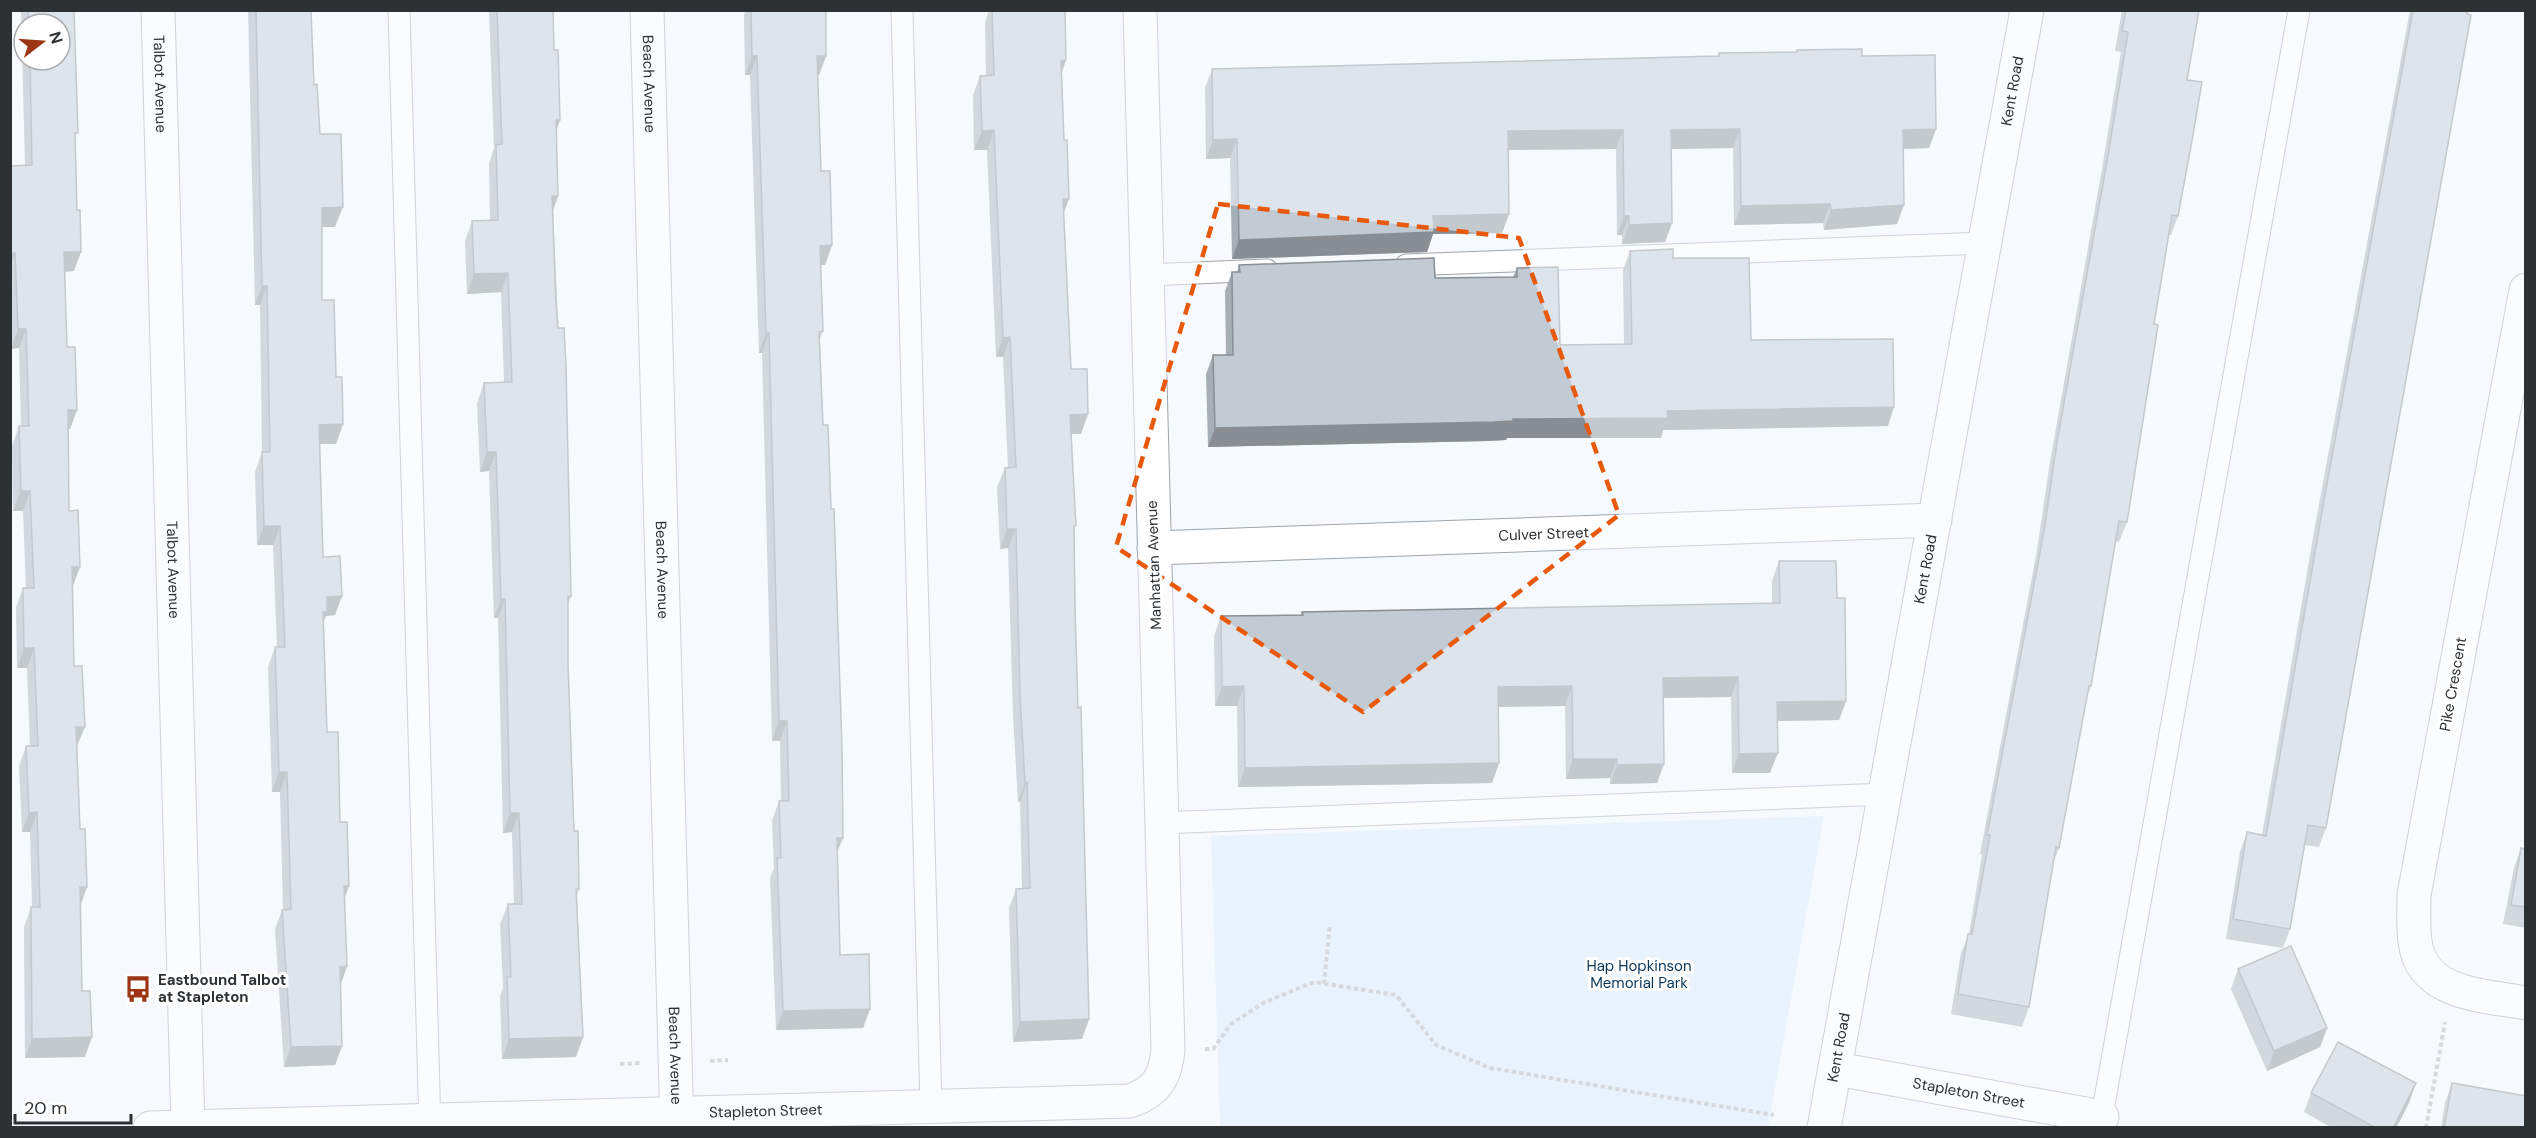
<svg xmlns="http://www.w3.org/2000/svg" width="2536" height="1138" viewBox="0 0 2536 1138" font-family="'DM Sans',sans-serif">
	<rect width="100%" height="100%" fill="#f6fafe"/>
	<polygon fill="#d9ecfe" points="1824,816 1768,1127 1220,1127 1211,836"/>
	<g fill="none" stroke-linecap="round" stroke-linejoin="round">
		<defs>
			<g id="service">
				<polyline points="399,10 430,1128"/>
				<polyline points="902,10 931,1107"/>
				<polyline points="1406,265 1985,243"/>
				<polyline points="1147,275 1267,270"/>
				<polyline points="1161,823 1886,794"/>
				<polyline points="2100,1127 2299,10"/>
			</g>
			<g id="minor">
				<path id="s1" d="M647,10l30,1118"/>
				<path d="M2526,290l-112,605c0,15 -1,31 1,46 6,54 68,54 111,62"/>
				<path id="s2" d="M1154,548l781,-28"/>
				<path id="s3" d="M1837,1069l265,48"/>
				<path id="s4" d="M150,1128l980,-27c26,-9 36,-24 38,-52l-28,-1039"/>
				<path id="s5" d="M1824,1128l203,-1118"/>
			</g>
			<g id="tertiary">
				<path id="s6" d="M158,10l30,1118"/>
			</g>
		</defs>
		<use href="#service" stroke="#9ca5ad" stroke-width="23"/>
		<use href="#minor" stroke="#9ca5ad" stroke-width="35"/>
		<use href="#tertiary" stroke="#9ca5ad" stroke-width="35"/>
		<g stroke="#b0b4b8" stroke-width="4" stroke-dasharray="4.5 3" stroke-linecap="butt">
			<polyline points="1324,984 1330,924"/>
			<polyline points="1205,1049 1213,1049 1231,1024 1265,1002 1314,982 1396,995 1436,1045 1490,1068 1774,1115"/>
			<polyline points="710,1061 728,1060"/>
			<polyline points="620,1064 640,1063"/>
			<polyline points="2426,1128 2445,1022"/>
		</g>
		<use href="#service" stroke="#fff" stroke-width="21"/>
		<use href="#minor" stroke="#fff" stroke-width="33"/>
		<use href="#tertiary" stroke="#fff" stroke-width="33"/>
	</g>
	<g fill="#a7afb6" fill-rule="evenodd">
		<path d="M21,10h53l1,131 -1,130 -10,1 3,75 10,63 -7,19h-2l1,82 4,75 1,80 3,80 5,245 3,66 -60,1 -1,-131 7,-20h1l-2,-75h-8l-3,-66 7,-20h4l-3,-78h-10l-1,-61 7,-19h3l-3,-77h-10l-1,-65 7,-20h2l-2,-78 -8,1 -1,-183 15,-1zM24,24h36v36h-36z"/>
		<polygon points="248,10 311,10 314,85 320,134 335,227 322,227 322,300 343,424 336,444 320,444 323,557 342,596 335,615 326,616 324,622 327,732 340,822 347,966 341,984 342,1046 335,1065 284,1067 275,929 282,910 283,909 280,792 272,792 268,667 275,647 277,647 273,545 257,545 255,472 262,452 260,305 255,305"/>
		<polygon points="489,10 553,10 554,50 560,120 556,131 558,196 553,211 571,596 568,605 568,664 574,831 579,889 577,896 583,1037 576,1057 502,1059 500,997 503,987 500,924 508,904 514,904 512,832 503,833 498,618 494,618 489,471 480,472 477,403 484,383 504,382 501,292 467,294 465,241 472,221 490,221 489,164 494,148"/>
		<polygon points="746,10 826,10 826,56 819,75 818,75 821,171 832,245 825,265 820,265 823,331 820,339 837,852 840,955 870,1009 863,1028 776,1030 770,878 774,868 772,821 779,801 781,801 780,741 772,741 762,353 759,353 750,75 745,75 744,15"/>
		<polygon points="989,10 1065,10 1066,60 1062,71 1064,213 1071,369 1081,434 1072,434 1078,708 1089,1019 1082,1039 1013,1042 1009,908 1016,889 1022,889 1020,802 1018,802 1013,716 1008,548 1000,549 997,487 1005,468 1008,468 1003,357 996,357 987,150 974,150 973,95 980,76 986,76 985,22"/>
		<polygon points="2122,10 2199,10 2187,80 2178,216 2171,235 2169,235 2154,324 2127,522 2119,542 2115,541 2091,686 2086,699 2059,848 2054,861 2029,1007 2022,1027 1951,1014 1961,953 1969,934 1982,855 1980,854 2037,550 2050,462 2102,169 2121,52 2115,51"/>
		<polygon points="2410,10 2468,10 2326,828 2319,847 2305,845 2290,929 2283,948 2226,939 2240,852 2247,832 2262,835 2315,526"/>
		<polygon points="1797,50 1862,56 1936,129 1929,148 1903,149 1897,224 1824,230 1823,223 1734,225 1733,148 1671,149 1672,223 1665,242 1622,244 1622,235 1617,235 1616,149 1508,150 1509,214 1502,233 1433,234 1427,252 1232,259 1230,158 1206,159 1205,88 1212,69 1718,56 1719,53 1796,52"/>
		<polygon points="1630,251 1673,258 1751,340 1888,426 1663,430 1661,438 1507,438 1506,440 1487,441 1208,447 1206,374 1213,355 1226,355 1225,291 1232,272 1237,272 1239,265 1435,278 1513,277 1517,268 1560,345 1624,344 1623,270"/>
		<polygon points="1779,561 1837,598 1846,701 1839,720 1777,721 1770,773 1732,773 1731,697 1663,698 1664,764 1657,783 1610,784 1610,778 1566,779 1565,706 1498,707 1499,763 1492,783 1238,787 1237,706 1215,706 1214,636 1221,616 1301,615 1302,612 1772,603 1772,581"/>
		<polygon points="2521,848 2526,849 2526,928 2503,924 2514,868"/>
		<polygon points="2238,969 2327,1028 2320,1047 2267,1071 2231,989"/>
		<polygon points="2452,1083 2526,1128 2441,1128 2445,1103"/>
		<polygon points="2311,1093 2409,1103 2396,1128 2332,1128 2304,1112"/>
	</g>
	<g fill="#888e94">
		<polygon points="752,56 757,56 750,75 745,75"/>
		<polygon points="817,56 826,56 819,75 810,75"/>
		<polygon points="1066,60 1059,80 1061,61"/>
		<polygon points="556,120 560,120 553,139"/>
		<polygon points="1740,129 1733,148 1664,149 1671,130"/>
		<polygon points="1936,129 1929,148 1896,149 1903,130"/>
		<polygon points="994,130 987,150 974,150 982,131"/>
		<polygon points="1623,130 1616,149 1501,150 1508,131"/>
		<polygon points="1237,139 1230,158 1206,159 1213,140"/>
		<polygon points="552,196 558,196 551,215"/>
		<polygon points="1063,199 1069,199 1062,218"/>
		<polygon points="1830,204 1823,223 1734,225 1741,206"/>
		<polygon points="1904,205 1897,224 1824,230 1831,210"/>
		<polygon points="343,207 335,227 314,227 322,208"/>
		<polygon points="1509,214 1502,233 1433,234 1427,252 1232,259 1239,240 1433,216"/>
		<polygon points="1624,216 1629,216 1622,235 1617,235"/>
		<polygon points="1672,223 1665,242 1622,244 1629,225"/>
		<polygon points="832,245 825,265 812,265 820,246"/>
		<polygon points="64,252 81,252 74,271 57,272"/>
		<polygon points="15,253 10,267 10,254"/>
		<polygon points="508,273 501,292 467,294 474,274"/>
		<polygon points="262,286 267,286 260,305 255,305"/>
		<polygon points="18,329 26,329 19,348 11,349"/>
		<polygon points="766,333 769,333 762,353 759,353"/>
		<polygon points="1010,337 1003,357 996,357 1003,338"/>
		<polygon points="1894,407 1888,426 1663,430 1661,438 1507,438 1506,440 1487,441 1208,447 1215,428 1667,411"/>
		<polygon points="68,410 77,410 70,429 61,429"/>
		<polygon points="1088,414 1081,434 1063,434 1070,415"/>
		<polygon points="343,424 336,444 312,444 319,425"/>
		<polygon points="487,452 496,452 489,471 480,472"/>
		<polygon points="21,491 30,491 23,511 13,511"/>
		<polygon points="264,526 280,526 273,545 257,545"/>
		<polygon points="1007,529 1016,529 1008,548 1000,549"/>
		<polygon points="72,567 80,567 73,586 65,586"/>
		<polygon points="342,596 335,615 326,616 320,631 327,597"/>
		<polygon points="501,599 505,599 498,618 494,618"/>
		<polygon points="24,648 34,648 27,668 17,668"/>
		<polygon points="1738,677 1731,697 1655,698 1663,678"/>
		<polygon points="1244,686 1237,706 1215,706 1222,687"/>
		<polygon points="1572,686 1565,706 1491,707 1498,687"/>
		<polygon points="1846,701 1839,720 1770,721 1777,702"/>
		<polygon points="779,721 787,721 780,741 772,741"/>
		<polygon points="76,727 85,727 77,746 69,747"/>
		<polygon points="1778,753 1770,773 1732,773 1739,754"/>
		<polygon points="1573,759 1617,759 1610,778 1566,779"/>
		<polygon points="1499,763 1492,783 1238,787 1245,768"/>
		<polygon points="1664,764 1657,783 1610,784 1617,765"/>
		<polygon points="279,772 287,772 280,792 272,792"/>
		<polygon points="1027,782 1020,802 1018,802 1025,783"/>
		<polygon points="37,812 30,832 22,832 29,813"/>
		<polygon points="510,813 519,813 512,832 503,833"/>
		<polygon points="837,838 843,838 835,857"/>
		<polygon points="344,886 349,886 342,905"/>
		<polygon points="80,887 87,887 80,907"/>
		<polygon points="347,966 340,986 340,967"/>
		<polygon points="870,1009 863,1028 776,1030 783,1011"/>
		<polygon points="1089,1019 1082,1039 1013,1042 1020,1022"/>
		<polygon points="2327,1028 2320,1047 2267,1071 2274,1051"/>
		<polygon points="92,1037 85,1057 25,1058 32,1039"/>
		<polygon points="583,1037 576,1057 502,1059 509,1039"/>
		<polygon points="342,1046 335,1065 284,1067 291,1047"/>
		<polygon points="2416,1083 2409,1103 2396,1128 2393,1128"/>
	</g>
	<g fill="#c2cbd4" stroke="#888e94" stroke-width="1.5">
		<polygon points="28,10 74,10 78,133 75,133 77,210 80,210 81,252 64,252 67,347 75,347 77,410 68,410 69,511 78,510 80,567 72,567 74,666 82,666 85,727 76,727 80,829 85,829 87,887 80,887 82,991 90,991 92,1037 32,1039 31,907 40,907 37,812 29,813 26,746 38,746 34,648 24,648 23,588 34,588 30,491 21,491 19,426 29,426 26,329 18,329 15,253 10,254 10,166 32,165 30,60 60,60 60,24 29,24"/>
		<polygon points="256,10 311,10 314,85 317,84 320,134 341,134 343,207 322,208 322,300 334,300 336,377 342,377 343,424 319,425 323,557 340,556 342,596 327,597 327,612 323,612 327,732 338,732 340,822 347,822 349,886 344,886 347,966 340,967 342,1046 291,1047 282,910 291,909 287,772 279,772 275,647 285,647 280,526 264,526 262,452 270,452 267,286 262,286"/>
		<polygon points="497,10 553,10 554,50 558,50 560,120 556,120 558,196 552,196 556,304 558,328 564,328 566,366 571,596 568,597 568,664 574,831 578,831 579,889 576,889 583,1037 509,1039 507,977 511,977 508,904 522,904 519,813 510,813 505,599 501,599 496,452 487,452 484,383 512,382 508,273 474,274 472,221 498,220 496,145 502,144"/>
		<polygon points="751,10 826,10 826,56 817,56 821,171 830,171 832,245 820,246 823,331 819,332 823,425 828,425 831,509 834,509 842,747 843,838 837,838 840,955 869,954 870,1009 783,1011 777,858 781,858 779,801 789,801 787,721 779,721 769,333 766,333 757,56 752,56"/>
		<polygon points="992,10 1065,10 1066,60 1061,61 1064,140 1067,140 1069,199 1063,199 1071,369 1087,369 1088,414 1070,415 1076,526 1074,526 1075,610 1078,708 1081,707 1089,1019 1020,1022 1016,889 1030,888 1027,782 1025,783 1020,696 1016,529 1007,529 1005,468 1016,467 1010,337 1003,338 994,130 982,131 980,76 994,75"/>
		<polygon points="2126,10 2199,10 2187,80 2202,82 2193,135 2178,216 2172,215 2154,324 2158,325 2127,522 2119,521 2091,686 2089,686 2059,848 2056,847 2029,1007 1958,994 1968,934 1972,934 1990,835 1987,835 2044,531 2057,442 2109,150 2128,32 2122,31"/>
		<polygon points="2413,10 2468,10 2467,14 2471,15 2326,828 2308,825 2290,929 2233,919 2247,832 2266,836 2323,506"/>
		<polygon points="1862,49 1862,56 1935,55 1936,129 1903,130 1904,205 1831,210 1830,204 1741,206 1740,129 1671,130 1672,223 1629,225 1629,216 1624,216 1623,130 1508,131 1509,214 1433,216 1434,232 1239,240 1237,139 1213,140 1212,69 1719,56 1719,53 1797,52 1797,50"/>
		<polygon points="1673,249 1673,258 1749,258 1751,340 1893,339 1894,407 1667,411 1668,418 1513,419 1513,421 1494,422 1215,428 1213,355 1233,355 1232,272 1240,272 1239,265 1434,258 1435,278 1517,277 1517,268 1558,267 1560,345 1632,344 1630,251"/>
		<polygon points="1779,561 1836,561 1837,598 1845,598 1846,701 1777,702 1778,753 1739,754 1738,677 1663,678 1664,764 1617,765 1617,759 1573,759 1572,686 1498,687 1499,763 1245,768 1244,686 1222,687 1221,616 1303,615 1302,612 1780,603"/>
		<polygon points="2521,848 2526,849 2526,907 2511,905"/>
		<polygon points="2291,946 2327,1028 2274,1051 2238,969"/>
		<polygon points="2338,1042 2416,1083 2393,1128 2376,1128 2311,1093"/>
		<polygon points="2452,1083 2526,1096 2526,1128 2444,1128"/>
	</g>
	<path d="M0 0H2536V1138H0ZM1218,204l301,34 100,277 -256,197 -247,-165z" fill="#f6fafe" fill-opacity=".55" fill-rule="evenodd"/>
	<path fill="none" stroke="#e8590c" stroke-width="4.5" stroke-dasharray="12 8" stroke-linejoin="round" d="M1218,204l301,34 100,277 -256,197 -247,-165z"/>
	<defs>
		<symbol id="bus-bare" viewBox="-9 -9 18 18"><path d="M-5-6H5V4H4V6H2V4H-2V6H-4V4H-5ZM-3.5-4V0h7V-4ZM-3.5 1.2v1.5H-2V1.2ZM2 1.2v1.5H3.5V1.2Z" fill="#9c3513" stroke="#fff" stroke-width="2.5" paint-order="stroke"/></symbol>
	</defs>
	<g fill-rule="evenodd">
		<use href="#bus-bare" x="119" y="970" width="38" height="38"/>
	</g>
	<g text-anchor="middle" stroke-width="6" stroke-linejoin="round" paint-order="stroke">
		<g font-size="15" fill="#2d3134" stroke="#fff">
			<text dy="5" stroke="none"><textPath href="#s6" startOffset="74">Talbot Avenue</textPath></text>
			<text dy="5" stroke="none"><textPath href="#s1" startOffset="74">Beach Avenue</textPath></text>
			<text dy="5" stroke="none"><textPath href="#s5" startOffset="1054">Kent Road</textPath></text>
			<text dy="5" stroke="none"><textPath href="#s2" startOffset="390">Culver Street</textPath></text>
			<text transform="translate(1154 565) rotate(-92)" y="5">Manhattan Avenue</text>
			<text dy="5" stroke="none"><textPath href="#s6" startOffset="560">Talbot Avenue</textPath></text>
			<text dy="5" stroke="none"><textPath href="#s1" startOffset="560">Beach Avenue</textPath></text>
			<text dy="5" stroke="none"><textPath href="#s5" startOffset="568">Kent Road</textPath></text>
			<text transform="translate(2453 684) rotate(-80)" y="5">Pike Crescent</text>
			<text dy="5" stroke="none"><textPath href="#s5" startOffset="82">Kent Road</textPath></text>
			<text dy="5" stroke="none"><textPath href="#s1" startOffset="1046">Beach Avenue</textPath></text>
			<text dy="5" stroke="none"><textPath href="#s3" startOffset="134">Stapleton Street</textPath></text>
			<text dy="5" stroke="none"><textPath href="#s4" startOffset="616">Stapleton Street</textPath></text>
		</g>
		<g font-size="15" fill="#08375b" stroke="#fff">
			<text x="1639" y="971">Hap Hopkinson<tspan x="1639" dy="17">Memorial Park</tspan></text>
		</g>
		<g font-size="15" font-weight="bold" fill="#2d3134" stroke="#fff" text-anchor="start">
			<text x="158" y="985">Eastbound Talbot<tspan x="158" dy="17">at Stapleton</tspan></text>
		</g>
	</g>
	<rect width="2536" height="1138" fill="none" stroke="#2d3134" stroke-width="24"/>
	<g transform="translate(42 42) rotate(73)"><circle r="28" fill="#ffffff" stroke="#abadae" stroke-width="1.5"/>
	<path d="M0-4.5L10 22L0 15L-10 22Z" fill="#9c3513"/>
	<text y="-9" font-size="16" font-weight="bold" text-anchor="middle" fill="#2d3134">N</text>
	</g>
	<path d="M15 1114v9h116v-9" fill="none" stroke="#2d3134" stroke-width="3"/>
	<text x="24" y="1114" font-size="18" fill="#2d3134" stroke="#ffffff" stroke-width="4.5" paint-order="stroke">20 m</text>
</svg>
